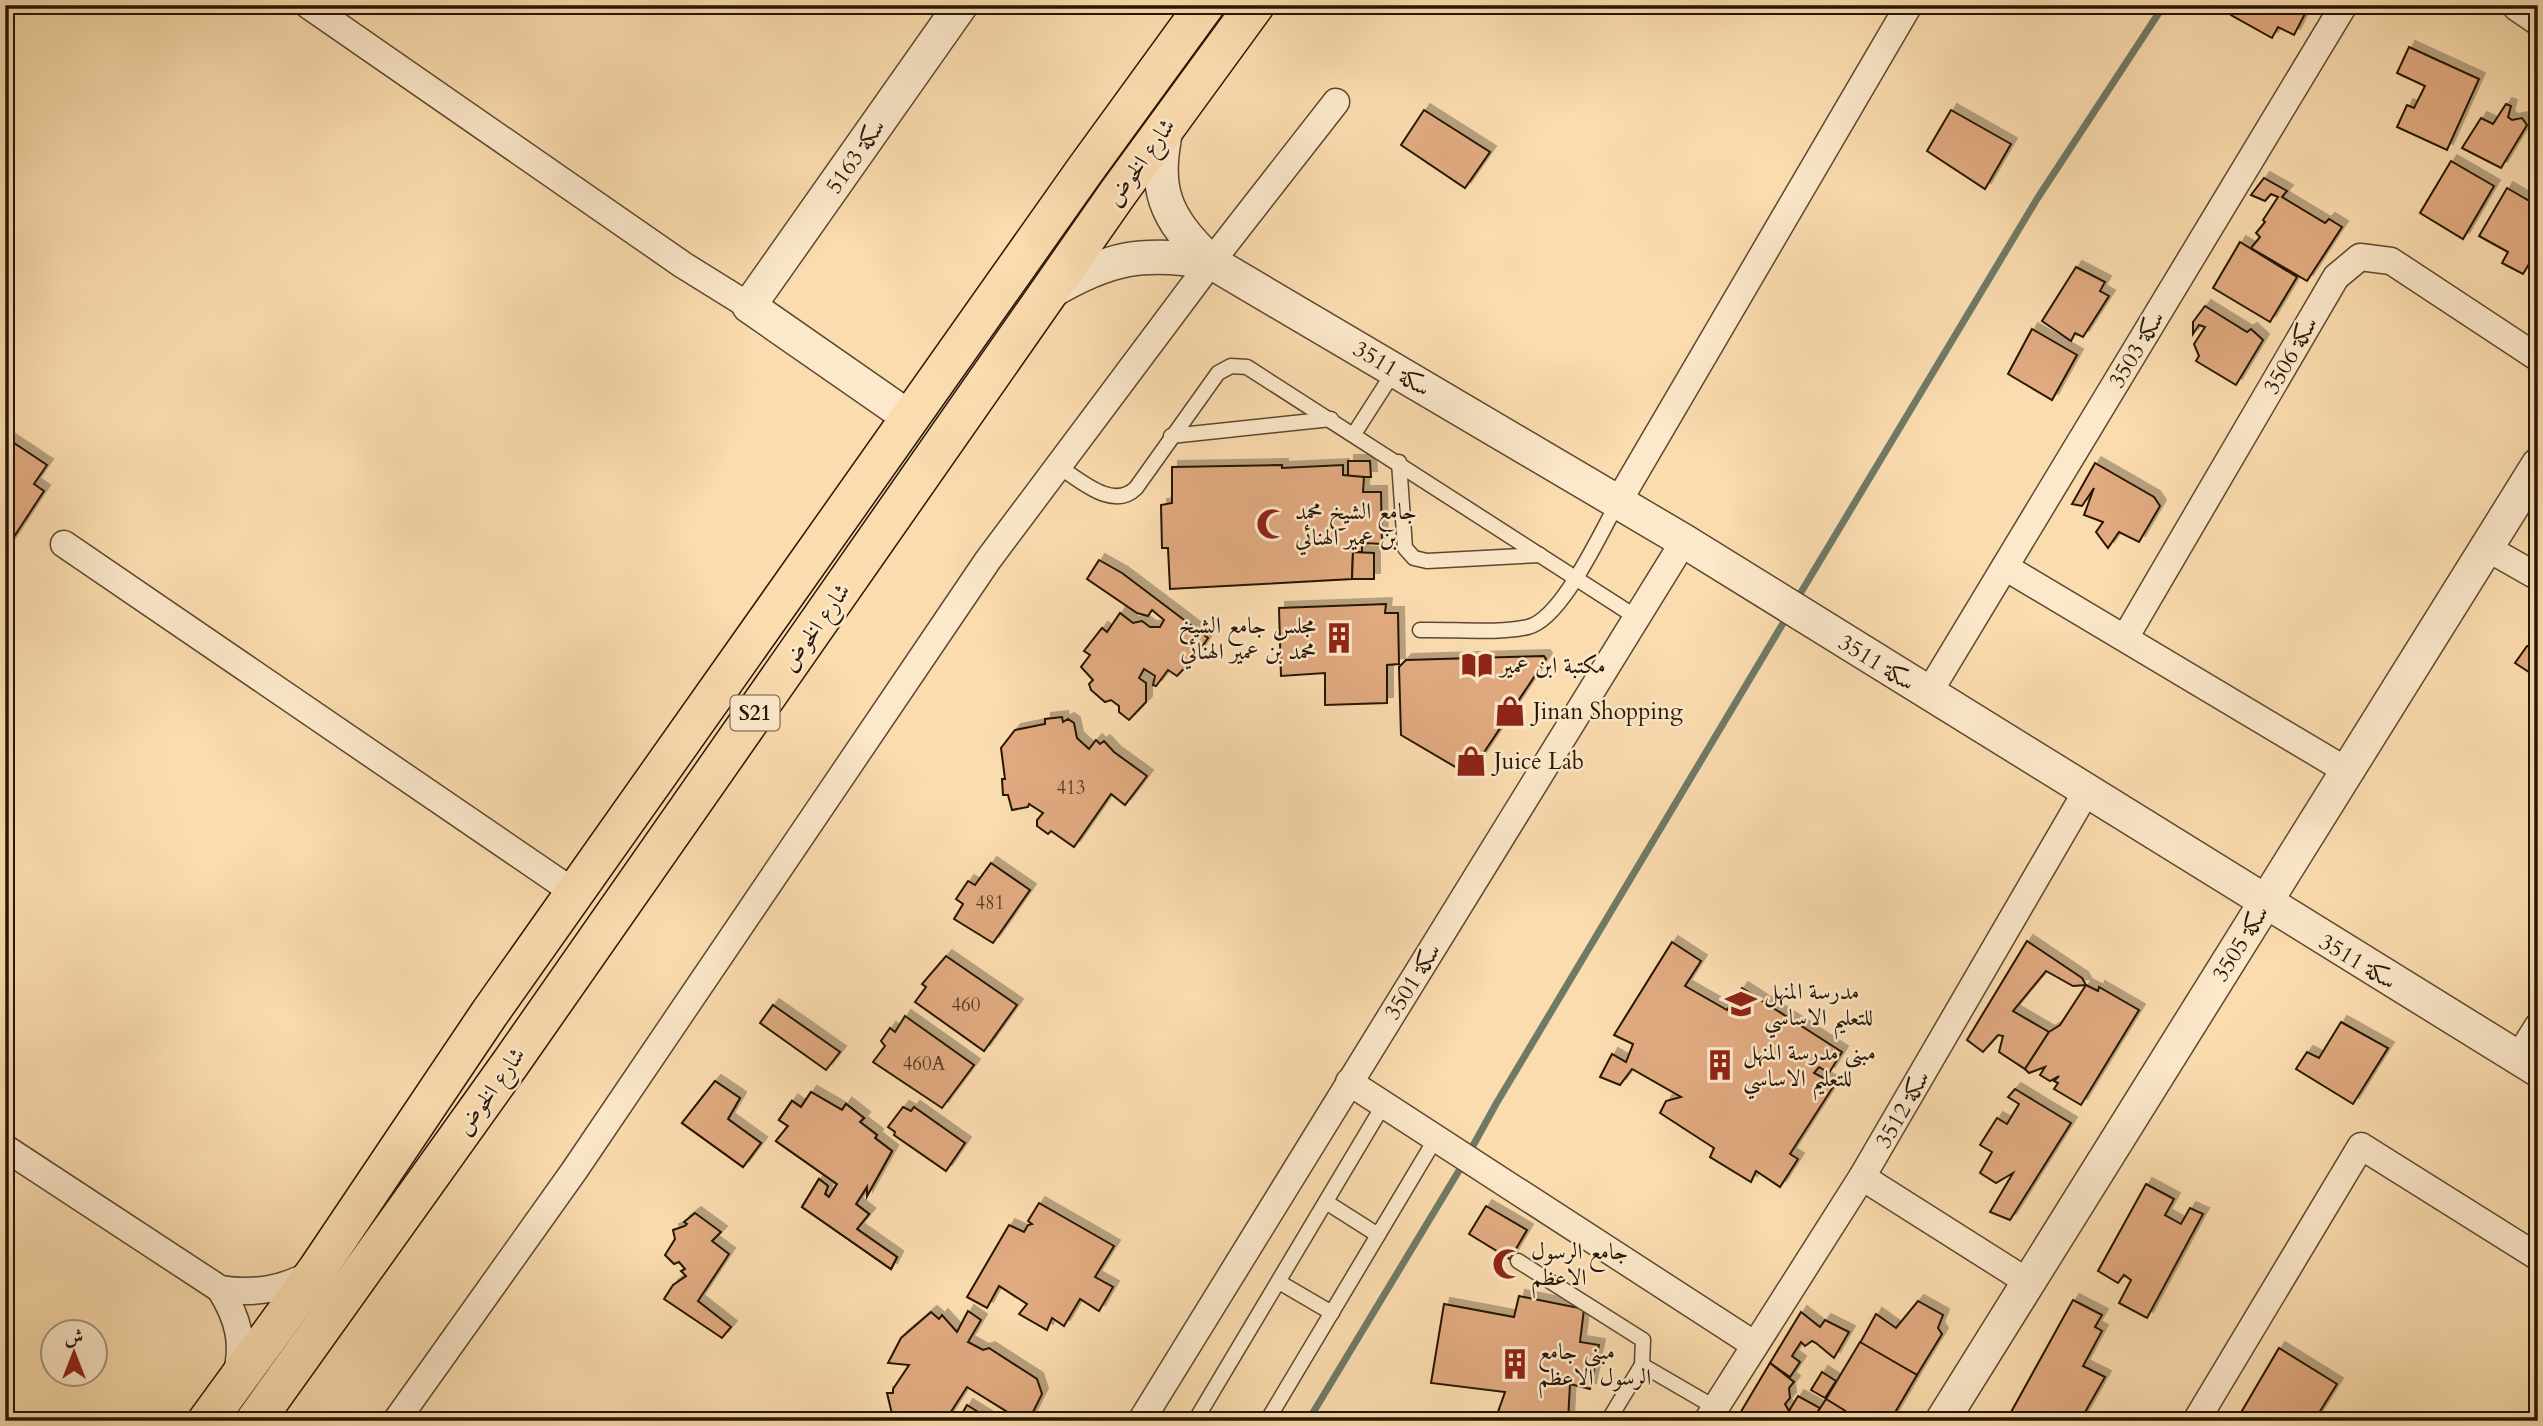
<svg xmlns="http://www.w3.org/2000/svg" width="2543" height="1426" viewBox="0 0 2543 1426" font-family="Cardo,Amiri,serif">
	<defs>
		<filter id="shadow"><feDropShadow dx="6" dy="-6" stdDeviation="0" flood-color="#0004"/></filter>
	</defs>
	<rect width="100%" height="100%" fill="#fbdcae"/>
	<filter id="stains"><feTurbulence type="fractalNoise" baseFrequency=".00286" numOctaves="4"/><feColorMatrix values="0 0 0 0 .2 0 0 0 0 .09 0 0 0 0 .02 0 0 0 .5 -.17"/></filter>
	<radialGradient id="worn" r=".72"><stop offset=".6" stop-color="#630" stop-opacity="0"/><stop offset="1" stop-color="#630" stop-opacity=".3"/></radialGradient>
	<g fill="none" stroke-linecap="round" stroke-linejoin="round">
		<g stroke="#6f7a66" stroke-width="7">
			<polyline points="1797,599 2037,199 2164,5"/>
			<polyline points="1469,1153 1496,1104 1788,615"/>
			<polyline points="1308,1421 1463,1164"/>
		</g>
	</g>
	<g fill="#e1aa80" stroke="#261605" stroke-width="2" filter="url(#shadow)">
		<polygon points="2236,5 2307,5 2309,6 2294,35 2278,27 2272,38 2231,15"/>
		<polygon points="2409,47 2479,79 2447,150 2397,127 2407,105 2414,108 2425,86 2397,73"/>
		<polygon points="2506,104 2511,106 2508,117 2512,120 2522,118 2527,125 2501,168 2462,148 2481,118 2493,124"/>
		<polygon points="1424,110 1490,152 1465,188 1401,145"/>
		<polygon points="1951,110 2011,144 1985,189 1927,151"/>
		<polygon points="2451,161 2494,186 2463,239 2420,213"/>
		<polygon points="2264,178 2287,191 2282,197 2325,223 2329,219 2342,227 2307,281 2251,248 2260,237 2256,233 2265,222 2263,220 2278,197 2271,194 2265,201 2251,195"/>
		<polygon points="2507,188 2538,206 2538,249 2523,274 2502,263 2508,252 2479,236"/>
		<polygon points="2240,242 2297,277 2270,322 2213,288"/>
		<polygon points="2076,267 2105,282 2100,291 2109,296 2083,337 2075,333 2071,341 2042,321"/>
		<polygon points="2205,306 2247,332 2251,329 2263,340 2236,385 2196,361 2199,356 2194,344 2205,327 2199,325 2193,334 2193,322"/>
		<polygon points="2032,329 2077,355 2052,400 2008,374"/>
		<polygon points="5,437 47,465 34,484 44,491 6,549"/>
		<polygon points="1348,461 1370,461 1371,477 1348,477"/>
		<polygon points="2095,463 2154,497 2160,506 2139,542 2119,532 2108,548 2096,532 2103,522 2084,515 2094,488 2082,506 2072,504"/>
		<polygon points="1282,465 1282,468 1343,465 1343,475 1364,477 1363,492 1381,492 1382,544 1362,543 1362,552 1353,552 1352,579 1170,589 1168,548 1162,548 1161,505 1172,503 1172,467"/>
		<polygon points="1353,552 1374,553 1374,579 1352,579"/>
		<polygon points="1099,560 1122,573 1208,638 1195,657 1177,676 1168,670 1156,686 1153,685 1155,676 1144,669 1139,678 1146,683 1146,702 1129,720 1119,712 1119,706 1111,700 1105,702 1091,690 1089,684 1093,680 1081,667 1090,655 1084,651 1102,628 1107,632 1120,613 1133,623 1142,621 1150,627 1160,627 1164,620 1152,610 1148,616 1137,613 1087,579"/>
		<polygon points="1386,604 1385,613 1398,613 1399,664 1387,665 1387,703 1325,705 1325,673 1281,676 1279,608"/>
		<polygon points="2538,641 2538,678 2515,663 2527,646 2534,647"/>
		<polygon points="1544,656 1546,659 1469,775 1401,735 1399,667 1406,660"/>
		<polygon points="1062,717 1063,722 1068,719 1074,723 1077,738 1089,749 1096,740 1100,744 1104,741 1114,752 1147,776 1125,805 1111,794 1074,847 1051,831 1048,834 1037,826 1037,820 1043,813 1029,804 1028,807 1012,810 1008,795 1003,795 1002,779 1005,779 1001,748 1015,730 1045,724 1045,719"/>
		<polygon points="991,863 1030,890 993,943 954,919 963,904 956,899 968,881 975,885"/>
		<polygon points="2027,941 2082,978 2086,985 2073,986 2046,971 2013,1011 2049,1032 2025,1069 1999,1052 2003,1036 1998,1035 1983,1052 1967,1040"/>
		<polygon points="1672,942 1701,961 1685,986 1727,1010 1742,988 1842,1052 1829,1073 1819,1067 1814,1073 1835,1084 1790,1154 1798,1159 1780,1187 1756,1171 1751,1182 1710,1157 1714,1148 1660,1113 1666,1101 1681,1097 1632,1069 1620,1085 1600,1077 1612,1054 1626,1062 1633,1044 1614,1035"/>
		<polygon points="946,956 1017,1005 984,1051 915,1002 926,987 922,984"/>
		<polygon points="2086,985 2098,991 2099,987 2139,1010 2081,1105 2054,1089 2058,1083 2054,1081 2059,1076 2050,1081 2040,1075 2045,1067 2029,1073 2025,1069 2049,1032 2060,1025"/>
		<polygon points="773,1005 840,1052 826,1070 760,1023"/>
		<polygon points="905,1016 974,1065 942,1108 873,1062 885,1046 881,1041 890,1028 895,1032"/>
		<polygon points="2341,1022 2388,1048 2353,1104 2296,1069 2307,1052 2319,1058"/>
		<polygon points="715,1081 740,1098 728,1119 761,1143 743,1167 682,1123"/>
		<polygon points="715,1081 740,1098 728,1119 761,1143 743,1167 682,1123"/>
		<polygon points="2015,1089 2071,1123 2010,1220 1990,1212 2013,1173 1996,1183 1980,1173 1992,1152 1980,1145 1997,1118 2007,1124 2019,1104 2008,1097"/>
		<polygon points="811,1092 842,1110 846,1104 864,1118 860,1122 877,1135 875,1138 892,1151 867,1196 867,1187 856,1204 869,1214 857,1229 897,1257 891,1269 802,1207 819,1179 828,1186 825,1194 829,1197 837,1184 776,1141 788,1126 779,1120 792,1101 801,1107"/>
		<polygon points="811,1092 842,1110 846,1104 864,1118 860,1122 877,1135 875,1138 892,1151 867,1196 867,1187 856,1204 869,1214 857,1229 897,1257 891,1269 802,1207 819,1179 828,1186 825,1194 829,1197 837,1184 776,1141 788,1126 779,1120 792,1101 801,1107"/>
		<polygon points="811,1092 842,1110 846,1104 864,1118 860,1122 877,1135 875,1138 892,1151 867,1196 867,1187 856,1204 869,1214 857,1229 897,1257 891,1269 802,1207 819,1179 828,1186 825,1194 829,1197 837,1184 776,1141 788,1126 779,1120 792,1101 801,1107"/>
		<polygon points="903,1107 911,1111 914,1107 965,1143 946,1171 894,1135 895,1132 888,1127"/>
		<polygon points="2146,1184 2174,1199 2165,1215 2181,1224 2190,1208 2203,1214 2147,1318 2119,1303 2131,1280 2124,1275 2118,1283 2098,1271"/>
		<polygon points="1039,1203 1114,1246 1095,1277 1113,1287 1099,1311 1080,1299 1064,1326 1052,1318 1047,1330 1019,1314 1027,1304 999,1286 987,1308 967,1297 1009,1225 1024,1232 1028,1225 1032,1224 1028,1221"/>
		<polygon points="1486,1206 1527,1230 1510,1259 1469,1234"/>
		<polygon points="695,1213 721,1232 712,1241 729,1254 698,1301 731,1327 722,1338 664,1299 673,1285 686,1276 681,1271 685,1269 679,1262 674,1264 665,1255 675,1239 673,1230 685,1226 687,1224 684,1222"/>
		<polygon points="1519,1296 1584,1309 1580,1342 1599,1345 1590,1389 1570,1384 1568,1421 1498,1412 1505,1392 1431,1383 1444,1304 1514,1317"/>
		<polygon points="2073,1300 2102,1315 2095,1327 2102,1331 2083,1366 2105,1377 2080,1421 2021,1421 2010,1414"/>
		<polygon points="1918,1301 1943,1315 1938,1328 1942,1334 1917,1375 1860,1343 1876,1314 1896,1328"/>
		<polygon points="968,1311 981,1320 968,1342 983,1350 989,1348 1037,1379 1042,1394 1029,1420 1022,1421 967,1387 945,1421 888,1421 892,1414 887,1393 893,1393 893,1389 909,1365 888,1363 901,1338 931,1312 939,1319 942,1315 957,1332"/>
		<polygon points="1801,1312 1820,1327 1825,1320 1849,1332 1834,1358 1816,1343 1812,1341 1805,1346 1801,1342 1792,1356 1800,1362 1790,1377 1770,1363"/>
		<polygon points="1860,1342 1917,1375 1890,1421 1859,1421 1826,1399"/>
		<polygon points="2279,1348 2337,1384 2314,1421 2236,1421"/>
		<polygon points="1770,1363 1794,1382 1789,1388 1790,1398 1785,1404 1789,1411 1798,1396 1820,1408 1812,1421 1736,1420"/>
		<polygon points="1822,1372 1836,1381 1825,1398 1811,1390"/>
		<polygon points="1826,1399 1844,1410 1859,1421 1812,1421"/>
		<polygon points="967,1405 975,1410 993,1421 958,1421"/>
	</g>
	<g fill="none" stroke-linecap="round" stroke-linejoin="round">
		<defs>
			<g id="service">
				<polyline points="1354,434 1395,370"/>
				<polyline points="1171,436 1331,419"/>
				<polyline points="1399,462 1405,548 1414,558 1427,561 1540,555"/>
				<path d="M1058,466c22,14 55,45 78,22l82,-115 13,-7 16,1 389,250"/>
				<path d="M1420,630c33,-1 78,4 108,-3 34,-8 73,-95 90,-125"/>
				<polyline points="1326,1202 1378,1235"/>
				<polyline points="1518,1261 1643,1340 1642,1365"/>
				<polyline points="1279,1282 1332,1313"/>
				<polyline points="1195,1421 1384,1104"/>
				<polyline points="1267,1421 1436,1138"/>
				<polyline points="1608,1421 1642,1365 1716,1408"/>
			</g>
			<g id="minor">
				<polyline points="308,5 683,265 749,306"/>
				<polyline points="1618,502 1909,5"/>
				<polyline points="64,544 575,893"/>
				<polyline points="2487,548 2538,577"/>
				<polyline points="2005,567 2347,771"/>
				<polyline points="2125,638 2336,277 2360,257 2391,261 2538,358"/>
				<polyline points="1928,694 2344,5"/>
				<polyline points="2518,1058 2538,1026"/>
				<polyline points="1349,1082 1755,1345"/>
				<path d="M5,1148l215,141c18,29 25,54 16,87"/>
				<polyline points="1862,1177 2028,1282"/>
				<path d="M220,1289c34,5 62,1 93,-16"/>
				<polyline points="396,1421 574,1171 988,560 1211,262 1336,102"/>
				<polyline points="1141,1421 1684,541"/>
				<polyline points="1707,1421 1862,1177 2086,792"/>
				<polyline points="2196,1421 2361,1146 2538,1257"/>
			</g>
			<g id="tertiary">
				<polyline points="2519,5 2538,18"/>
				<path d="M1167,125c-14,64 -4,91 44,137l473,279 854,529"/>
				<path d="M1050,292c59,-35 93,-41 161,-30"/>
				<polyline points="910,418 749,306 961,5"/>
				<polyline points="1942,1421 2538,465"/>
			</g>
			<g id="primary">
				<polyline points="207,1421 317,1270 489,1014 1085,170 1205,5"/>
				<polyline points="255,1421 510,1064 1118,193 1255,5"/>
			</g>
		</defs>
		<use href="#service" stroke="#5b482f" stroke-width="17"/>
		<use href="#minor" stroke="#5b482f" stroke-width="29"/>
		<use href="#tertiary" stroke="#5b482f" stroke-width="36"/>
		<use href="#primary" stroke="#261605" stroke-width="41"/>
		<use href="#service" stroke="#fce8ca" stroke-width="14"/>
		<use href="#minor" stroke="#fce8ca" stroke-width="26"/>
		<use href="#tertiary" stroke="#fce8ca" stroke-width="33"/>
		<use href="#primary" stroke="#fbdcae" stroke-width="38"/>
	</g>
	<defs>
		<symbol id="mosque-bare" viewBox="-9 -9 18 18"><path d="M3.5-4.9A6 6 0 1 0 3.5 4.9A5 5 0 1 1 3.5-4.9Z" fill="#8f2418" stroke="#fce8ca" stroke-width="2.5" paint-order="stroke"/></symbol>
		<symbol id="building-bare" viewBox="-9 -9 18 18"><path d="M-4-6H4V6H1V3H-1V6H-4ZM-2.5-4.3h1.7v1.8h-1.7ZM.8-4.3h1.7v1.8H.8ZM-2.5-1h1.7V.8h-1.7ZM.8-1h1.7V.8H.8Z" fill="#8f2418" stroke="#fce8ca" stroke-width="2.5" paint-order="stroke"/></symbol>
		<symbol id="library-bare" viewBox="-9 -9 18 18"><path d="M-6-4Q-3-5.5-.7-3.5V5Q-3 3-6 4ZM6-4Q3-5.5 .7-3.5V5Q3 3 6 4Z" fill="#8f2418" stroke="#fce8ca" stroke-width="2.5" paint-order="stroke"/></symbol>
		<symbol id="shop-bare" viewBox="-9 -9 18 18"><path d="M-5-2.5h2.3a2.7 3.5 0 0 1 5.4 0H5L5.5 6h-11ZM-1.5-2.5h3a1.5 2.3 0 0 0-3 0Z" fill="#8f2418" stroke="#fce8ca" stroke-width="2.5" paint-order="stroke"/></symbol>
		<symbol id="school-bare" viewBox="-9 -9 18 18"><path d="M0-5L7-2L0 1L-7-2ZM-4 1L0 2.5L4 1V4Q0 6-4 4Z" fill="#8f2418" stroke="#fce8ca" stroke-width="2.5" paint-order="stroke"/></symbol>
	</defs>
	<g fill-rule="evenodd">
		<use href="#mosque-bare" x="1250" y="502" width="44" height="44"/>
		<use href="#building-bare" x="1317" y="616" width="44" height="44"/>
		<use href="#library-bare" x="1455" y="643" width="44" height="44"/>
		<use href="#shop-bare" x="1488" y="689" width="44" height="44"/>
		<use href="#shop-bare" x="1449" y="739" width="44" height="44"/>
		<use href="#school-bare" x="1719" y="982" width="44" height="44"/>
		<use href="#building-bare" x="1698" y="1043" width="44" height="44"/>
		<use href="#mosque-bare" x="1486" y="1242" width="44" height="44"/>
		<use href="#building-bare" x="1493" y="1342" width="44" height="44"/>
	</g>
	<g text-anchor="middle" stroke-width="5" stroke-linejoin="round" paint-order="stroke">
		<g font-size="19" fill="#553b24">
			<text x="1071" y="794">413</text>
			<text x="990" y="909">481</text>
			<text x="966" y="1011">460</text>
			<text x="924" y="1070">460A</text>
		</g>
		<rect fill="#fce8ca" stroke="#665540" stroke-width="2" x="730.5" y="695.5" width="49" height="35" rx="5"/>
		<g font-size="21" font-weight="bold" fill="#261605">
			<text x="755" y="720">S21</text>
		</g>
		<g font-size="23" fill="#261605" stroke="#fce8ca">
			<text transform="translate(855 156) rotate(-55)" y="8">سكة 5163</text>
			<text transform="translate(1140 162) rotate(-55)" y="8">شارع الخوض</text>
			<text transform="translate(2136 349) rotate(-59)" y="8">سكة 3503</text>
			<text transform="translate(2290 355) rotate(-60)" y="8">سكة 3506</text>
			<text transform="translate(1392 368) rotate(31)" y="8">سكة 3511</text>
			<text transform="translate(815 627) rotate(-55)" y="8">شارع الخوض</text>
			<text transform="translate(1877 662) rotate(32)" y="8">سكة 3511</text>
			<text transform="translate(2240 943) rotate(-58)" y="8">سكة 3505</text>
			<text transform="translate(2358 961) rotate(31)" y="8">سكة 3511</text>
			<text transform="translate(1412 981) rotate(-58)" y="8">سكة 3501</text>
			<text transform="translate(490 1091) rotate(-55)" y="8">شارع الخوض</text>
			<text transform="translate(1902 1109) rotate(-60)" y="8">سكة 3512</text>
		</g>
		<g font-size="23" fill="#261605" stroke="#fce8ca" text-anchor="start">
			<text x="1295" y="519">جامع الشيخ محمد<tspan x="1295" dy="26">بن عمير الهنائي</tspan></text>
			<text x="1316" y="633" text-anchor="end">مجلس جامع الشيخ<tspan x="1316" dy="26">محمد بن عمير الهنائي</tspan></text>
			<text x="1500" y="673">مكتبة ابن عمير</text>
			<text x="1533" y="719">Jinan Shopping</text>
			<text x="1494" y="769">Juice Lab</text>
			<text x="1764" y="999">مدرسة المنهل<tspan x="1764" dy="26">للتعليم الاساسي</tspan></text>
			<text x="1743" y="1060">مبنى مدرسة المنهل<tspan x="1743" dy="26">للتعليم الاساسي</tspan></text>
			<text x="1531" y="1259">جامع الرسول<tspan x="1531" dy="26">الاعظم</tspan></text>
			<text x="1538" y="1359">مبنى جامع<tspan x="1538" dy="26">الرسول الاعظم</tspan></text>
		</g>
	</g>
	<rect width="2543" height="1426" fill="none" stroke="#fbdcae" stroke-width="28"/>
	<rect x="7" y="7" width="2529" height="1412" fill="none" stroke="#261605" stroke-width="3.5"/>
	<rect x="14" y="14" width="2515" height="1398" fill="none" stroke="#261605" stroke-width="2"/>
	<g transform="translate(74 1353)"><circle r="33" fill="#fce8ca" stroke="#a6947b" stroke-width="2"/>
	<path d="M0-5L12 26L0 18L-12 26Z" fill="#8f2418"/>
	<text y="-10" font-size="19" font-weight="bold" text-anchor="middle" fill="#261605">ش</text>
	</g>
	<rect width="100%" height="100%" filter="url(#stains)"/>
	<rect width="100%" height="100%" fill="url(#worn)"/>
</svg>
